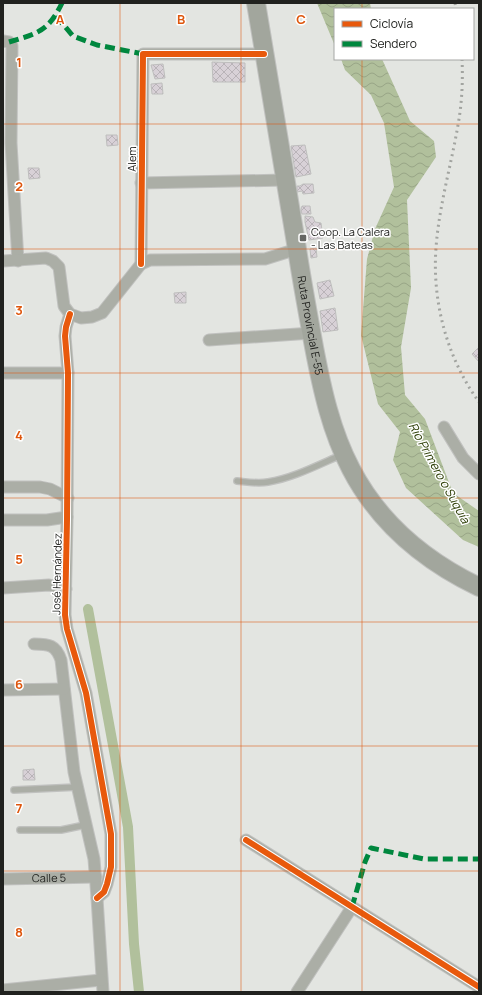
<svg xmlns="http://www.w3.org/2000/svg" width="482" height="995" viewBox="0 0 482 995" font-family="Manrope,sans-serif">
	<defs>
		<pattern id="water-waves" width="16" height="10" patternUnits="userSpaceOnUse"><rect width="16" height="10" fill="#b1c09c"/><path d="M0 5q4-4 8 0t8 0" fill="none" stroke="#98a586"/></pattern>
		<pattern id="building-cross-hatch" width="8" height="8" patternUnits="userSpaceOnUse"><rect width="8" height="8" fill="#d8d1d7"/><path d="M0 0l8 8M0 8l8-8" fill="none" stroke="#b9b3b8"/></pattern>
	</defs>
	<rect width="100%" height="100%" fill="#e3e5e1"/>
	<g fill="url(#water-waves)">
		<polygon points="317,3 370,3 371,9 335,9 335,46"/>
		<polygon points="341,59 382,59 410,121 434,141 436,157 407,200 411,288 401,347 405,395 425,419 453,493 479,511 479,547 463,540 406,488 393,460 400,432 378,404 361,335 367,259 375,229 394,187 384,123 371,95 345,70"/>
	</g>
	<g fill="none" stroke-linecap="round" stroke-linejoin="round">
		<polyline stroke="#b1c09c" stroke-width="10" points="88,609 128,827 134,944 139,992"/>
	</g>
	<g fill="url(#building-cross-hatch)" stroke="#bebebd">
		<polygon points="212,62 245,63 245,82 213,82"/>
		<polygon points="163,64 165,78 155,79 151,65"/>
		<polygon points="162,83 163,94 152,94 151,84"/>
		<polygon points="106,135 117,135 118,145 107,146"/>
		<polygon points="305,145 311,174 296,177 291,146"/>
		<polygon points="28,168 39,168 40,178 29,179"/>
		<polygon points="303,184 313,184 314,193 303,194 302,191 297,192 297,186 300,186"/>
		<polygon points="302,206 310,206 311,214 302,214 301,210"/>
		<polygon points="305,216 313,217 315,222 321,223 323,238 309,240 305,222"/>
		<polygon points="316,248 317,257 311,258 310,249"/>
		<polygon points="330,280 334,296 320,299 317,283"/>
		<polygon points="186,292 186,303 175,303 174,293"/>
		<polygon points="335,308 338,330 323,332 320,311"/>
		<polygon points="479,347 479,362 472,354"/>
		<polygon points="34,769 35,780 23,780 23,770"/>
	</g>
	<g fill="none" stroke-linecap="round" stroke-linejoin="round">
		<defs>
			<g id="service">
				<path d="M237,481c10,1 21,3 31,1 25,-4 50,-17 73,-27"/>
				<polyline points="14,790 78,787"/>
				<polyline points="20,830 61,830 85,825"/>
			</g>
			<g id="minor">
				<polyline points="3,41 9,42 12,46 11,143 18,261"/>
				<polyline points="141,183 285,180"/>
				<polyline points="3,261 46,258 53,261 59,267 64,306 70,314 81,318 92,317 102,313 141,264 150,260 265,259 297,249"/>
				<polyline points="141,264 143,54 264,54"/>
				<polyline points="70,314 66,327 65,336 68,373 67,520 65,615 67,629 86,693 111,834 111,867 107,884 104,892 97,898"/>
				<polyline points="209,340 312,333"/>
				<polyline points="3,373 68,373"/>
				<polyline points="444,427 463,458 479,474"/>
				<polyline points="3,487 40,487 50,489 68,498"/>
				<polyline points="3,520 47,520 67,517"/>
				<polyline points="3,588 49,585 66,589"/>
				<path d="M34,644c15,0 22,1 27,16l13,112 20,87 3,39 6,94"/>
				<polyline points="3,690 64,689"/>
				<polyline points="246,840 479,987"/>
				<path id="s1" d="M3,879l93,-2"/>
				<polyline points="3,990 101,980"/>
				<polyline points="297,992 352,907"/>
			</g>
			<g id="primary">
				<path id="s2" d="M256,3c13,82 27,164 41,246 5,33 11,65 17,98 8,42 17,84 37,122 28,54 74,92 128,118"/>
			</g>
		</defs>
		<use href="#service" stroke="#c0c1bf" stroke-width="8"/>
		<use href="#minor" stroke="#c0c1bf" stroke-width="13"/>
		<use href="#primary" stroke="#c0c1bf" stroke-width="20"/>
		<use href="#service" stroke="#abaea6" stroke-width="5.5"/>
		<use href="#minor" stroke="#abaea6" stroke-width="11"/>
		<use href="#primary" stroke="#a2a69d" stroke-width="18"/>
		<g stroke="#a2a4a0" stroke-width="3" stroke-dasharray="2 4" stroke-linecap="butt">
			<polyline points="455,3 456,9"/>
			<path d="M462,59c1,22 0,44 -4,66 -7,41 -19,81 -22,123 -4,54 11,110 43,154"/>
		</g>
		<g stroke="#00873e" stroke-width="5" stroke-dasharray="10 5" stroke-linecap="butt">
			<polyline points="56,16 73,36 97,45 143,54"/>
			<path d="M9,42c29,-9 39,-10 53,-39"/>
			<polyline points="352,907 365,862 371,848 424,859 479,859"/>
		</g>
		<defs>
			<g id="cycleway">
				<polyline points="141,264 143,54 264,54"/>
				<polyline points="70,314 66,327 65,336 68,373 67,520 65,615 67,629 86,693 111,834 111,867 107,884 104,892 97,898"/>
				<polyline points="246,840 479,987"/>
			</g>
		</defs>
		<use href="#cycleway" stroke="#fff" stroke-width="8"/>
		<use href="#cycleway" stroke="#e8590c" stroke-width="6"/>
	</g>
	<path fill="none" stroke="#de560d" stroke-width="1" stroke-opacity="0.55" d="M120,3v989M241,3v989M362,3v6M362,59v933M3,124h476M3,249h476M3,373h476M3,498h476M3,622h476M3,746h476M3,871h476"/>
	<rect fill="#656663" stroke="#fff" stroke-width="1.5" x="299" y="234" width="8" height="8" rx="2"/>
	<g text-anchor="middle" stroke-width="3" stroke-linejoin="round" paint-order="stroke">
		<g font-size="11" fill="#21221f" stroke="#fff">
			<text transform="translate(132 159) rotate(-89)" y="4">Alem</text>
			<text dy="4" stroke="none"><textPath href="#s2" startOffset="327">Ruta Provincial E-55</textPath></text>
			<text transform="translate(57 574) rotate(-89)" y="4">José Hernández</text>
			<text dy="4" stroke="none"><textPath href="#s1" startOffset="46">Calle 5</textPath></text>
		</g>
		<g font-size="11" fill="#21221f" stroke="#fff" text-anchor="start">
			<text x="311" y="236">Coop. La Calera<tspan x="311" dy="13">- Las Bateas</tspan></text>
		</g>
		<g font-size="12" font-style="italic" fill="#2c3d04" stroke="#fff">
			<text transform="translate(439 473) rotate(61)" y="4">Río Primero o Suquía</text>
		</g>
	</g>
	<g font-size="13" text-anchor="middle" font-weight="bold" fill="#de560d" stroke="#fff" stroke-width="3" stroke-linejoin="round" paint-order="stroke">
		<text x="60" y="24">A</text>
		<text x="181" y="24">B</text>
		<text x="301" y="24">C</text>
		<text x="19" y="67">1</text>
		<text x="19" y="191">2</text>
		<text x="19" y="315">3</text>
		<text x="19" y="440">4</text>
		<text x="19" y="564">5</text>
		<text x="19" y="689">6</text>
		<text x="19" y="813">7</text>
		<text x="19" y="937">8</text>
	</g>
	<rect width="482" height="995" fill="none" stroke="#21221f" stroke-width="8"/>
	<rect x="334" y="8" width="140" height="52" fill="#ffffff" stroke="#a6a7a5"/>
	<rect x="342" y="21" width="20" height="6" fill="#e8590c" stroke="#a6a7a5"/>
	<text x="370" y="28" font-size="12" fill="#21221f">Ciclovía</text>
	<rect x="342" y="41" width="20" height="6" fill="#00873e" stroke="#a6a7a5"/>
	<text x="370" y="48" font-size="12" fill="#21221f">Sendero</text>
</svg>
